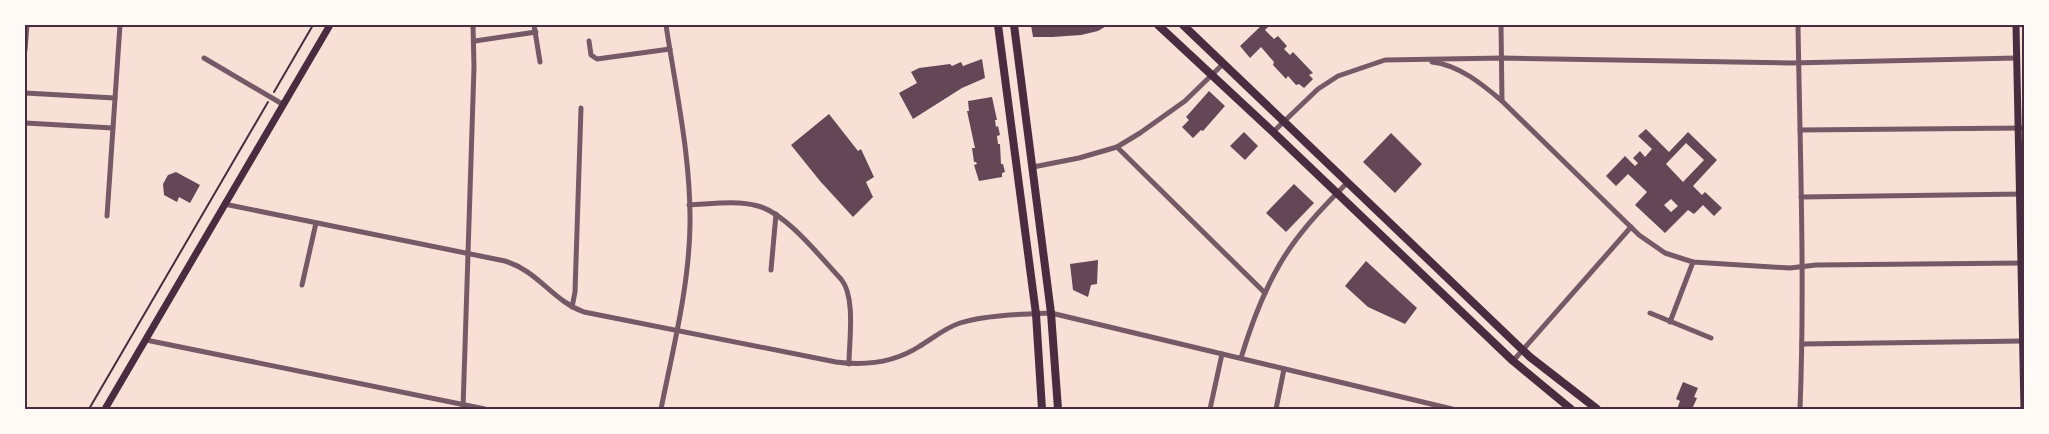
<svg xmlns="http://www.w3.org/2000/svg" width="2049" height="434" viewBox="0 0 2049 434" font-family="'IBM Plex Serif',serif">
	<rect width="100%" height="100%" fill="#f7e1d7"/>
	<g fill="#644757" fill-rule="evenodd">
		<polygon points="1031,25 1108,25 1098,31 1081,35 1052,37 1033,37"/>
		<polygon points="1262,25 1270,25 1265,30 1274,39 1278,36 1287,46 1284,49 1290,55 1293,52 1313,73 1309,75 1313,79 1304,88 1299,84 1296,85 1288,76 1286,79 1273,65 1274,62 1261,47 1250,58 1240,46"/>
		<polygon points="982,59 985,78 962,88 913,119 899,93 917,83 911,72 919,68 950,64 952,66 961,62 963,66"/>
		<polygon points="1209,91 1225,106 1203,131 1201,130 1193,138 1182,127 1189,120 1186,117"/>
		<polygon points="992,97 997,120 995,120 996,127 998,126 1000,135 997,136 998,144 1000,144 1001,164 1003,164 1005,172 1002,173 1002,177 979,181 974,165 977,164 976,162 974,162 972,148 975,148 967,111 969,111 968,101"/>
		<polygon points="829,114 858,151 861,149 874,177 866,182 873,197 853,217 820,181 791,145"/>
		<path d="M1646,129l23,23 19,-20 29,28 -24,26 9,9 3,-3 17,16 -8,8 -11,-11 -9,9 -6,-4 -23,23 -30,-28 12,-13 -19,-18 -12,12 -10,-10 19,-20 10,10 3,-3 -5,-5 7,-7 5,6 7,-8 -14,-13zM1686,143l18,17 -21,22 -17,-18zM1671,199l7,7 -7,6 -7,-7z"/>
		<polygon points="1244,132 1258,146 1245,160 1230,146"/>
		<polygon points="1391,133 1422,164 1395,193 1363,162"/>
		<polygon points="176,172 200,185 190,203 179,197 177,202 164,195 163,184 168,175"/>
		<polygon points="1294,184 1314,203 1286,232 1266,213"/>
		<polygon points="1098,260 1097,284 1091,285 1088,297 1073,290 1070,264"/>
		<polygon points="1366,261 1417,308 1405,324 1368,307 1345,286"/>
		<polygon points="1683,382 1698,388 1694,397 1697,398 1692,409 1677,409 1680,401 1676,399"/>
	</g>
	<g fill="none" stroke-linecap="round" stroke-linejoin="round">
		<g stroke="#4a2c40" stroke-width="2">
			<polyline points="274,92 313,25"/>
			<polyline points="89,409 268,102"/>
		</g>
		<g stroke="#755966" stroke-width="5">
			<polyline points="534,25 540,62"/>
			<polyline points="1501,25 1502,101"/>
			<path d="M1798,25c2,128 7,256 2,384"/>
			<polyline points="475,41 536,32"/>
			<polyline points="589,41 591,55 597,59 670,49"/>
			<polyline points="25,50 27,25"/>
			<polyline points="204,58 284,105"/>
			<path d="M1432,62c27,3 50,22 70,39l137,134 26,18 28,9 97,6 26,-3 206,-2"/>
			<polyline points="25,93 115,98"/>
			<polyline points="25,123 113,128"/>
			<polyline points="1800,130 2024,128"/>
			<polyline points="1273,132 1318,89 1338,76 1385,60 1502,58 1791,63 2017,58"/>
			<polyline points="1117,147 1265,293"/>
			<polyline points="1033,167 1079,158 1117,147 1140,133 1185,101 1223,64"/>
			<polyline points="1801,197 2024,194"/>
			<path d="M224,204l281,57c33,10 48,40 79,51l252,50c30,4 58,1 84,-16 13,-8 25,-18 40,-23 24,-8 65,-9 91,-10l401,96"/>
			<path d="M689,205c22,-1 48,-5 69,1 28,7 63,52 83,73 15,18 8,62 8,85"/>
			<polyline points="107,216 120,25"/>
			<polyline points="771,270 776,214"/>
			<polyline points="302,285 316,223"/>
			<polyline points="572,307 575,292 581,108"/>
			<polyline points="1650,313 1711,338"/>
			<polyline points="1670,322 1693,262"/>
			<polyline points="146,340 485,409"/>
			<polyline points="1802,344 2024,341"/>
			<path d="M1241,358c9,-30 21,-62 36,-89 18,-33 45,-61 71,-87"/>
			<polyline points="1513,361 1631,227"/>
			<polyline points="463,409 474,67 473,25"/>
			<path d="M661,409c12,-60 28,-122 29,-184 1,-67 -14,-134 -24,-200"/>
			<polyline points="1210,409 1222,354"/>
			<polyline points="1276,409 1284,369"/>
		</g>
		<g stroke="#4a2c40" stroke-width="7">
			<polyline points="2016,25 2024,409"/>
			<polyline points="105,409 330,25"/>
		</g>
		<g stroke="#4a2c40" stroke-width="8">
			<polyline points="998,25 1036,314 1042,409"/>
			<polyline points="1014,25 1051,313 1058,409"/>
			<polyline points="1158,25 1273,132 1513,361 1571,409"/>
			<polyline points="1183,25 1530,357 1597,409"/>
		</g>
	</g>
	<rect width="2049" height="434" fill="none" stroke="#fffaf5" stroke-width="52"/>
	<rect x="26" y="26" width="1997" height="382" fill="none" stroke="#4a2c40" stroke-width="2"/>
</svg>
